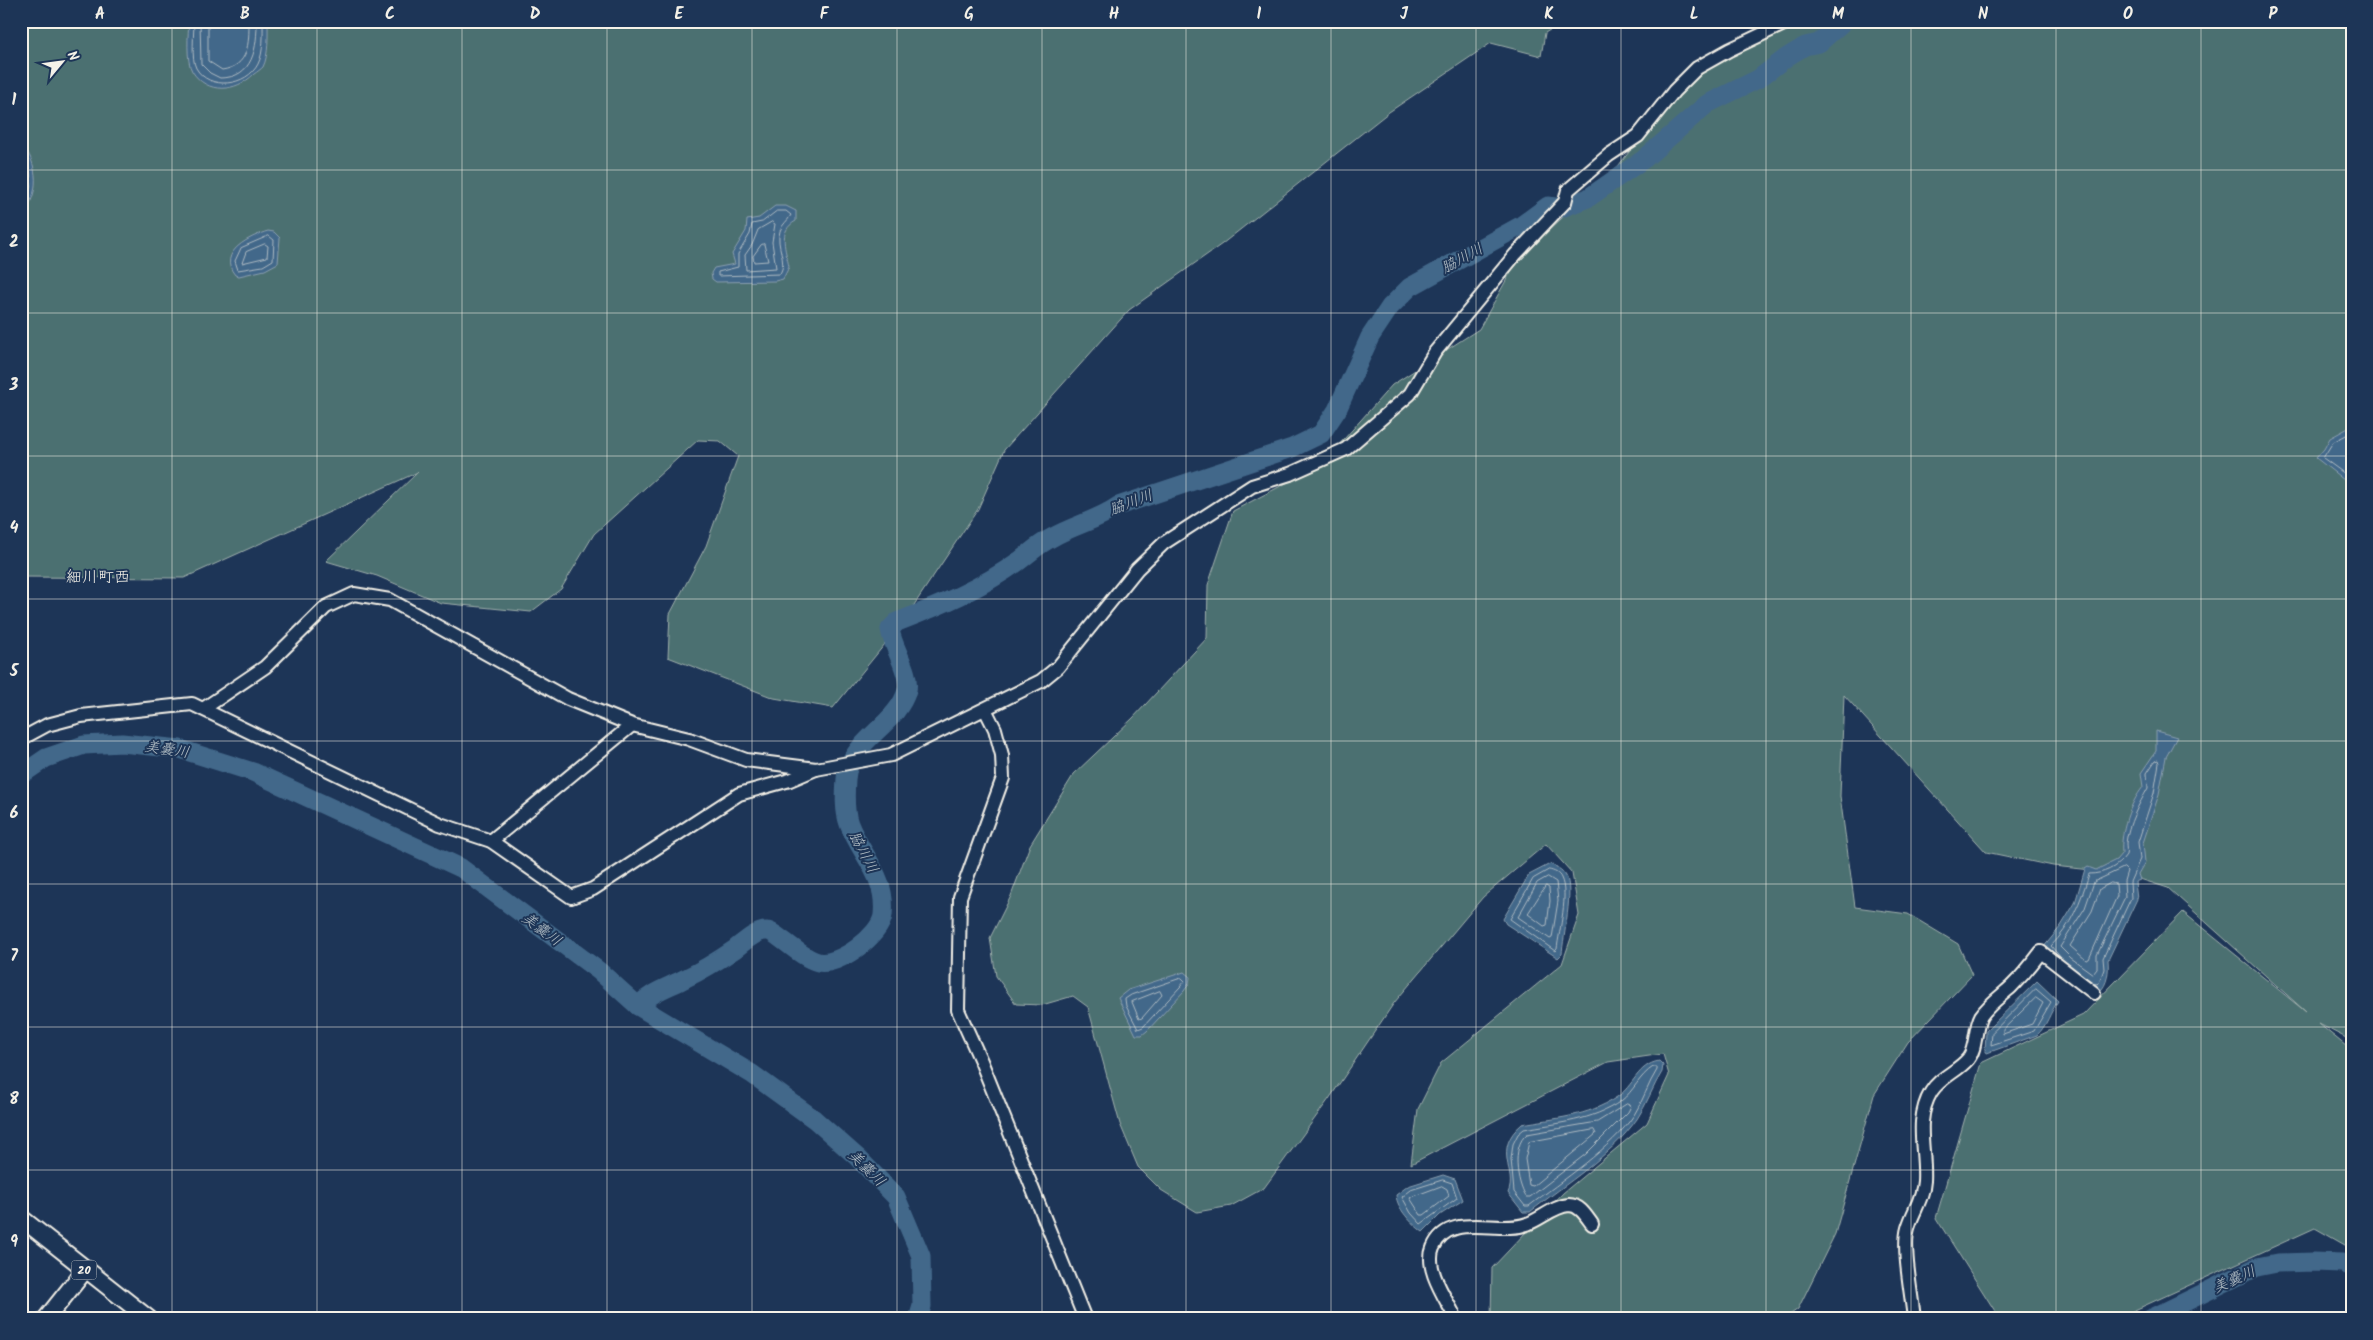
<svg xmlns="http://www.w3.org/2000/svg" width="2373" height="1340" viewBox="0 0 2373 1340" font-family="Kalam,'Klee One',sans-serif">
	<rect width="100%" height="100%" fill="#1d3557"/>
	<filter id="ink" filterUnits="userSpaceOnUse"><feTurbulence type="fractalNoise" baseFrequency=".02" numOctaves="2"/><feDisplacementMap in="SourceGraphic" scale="10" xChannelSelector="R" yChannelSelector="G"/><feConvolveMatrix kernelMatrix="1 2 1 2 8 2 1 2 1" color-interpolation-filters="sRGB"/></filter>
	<g filter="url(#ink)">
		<g fill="#4c7071" stroke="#a0b0ac">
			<polygon points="21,21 1564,21 1545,33 1541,56 1491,43 1389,112 1222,244 1129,310 1004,450 978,509 902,623 833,708 774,698 668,657 670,614 706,546 738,456 720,441 698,440 594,534 561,589 531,612 441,603 377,576 326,561 418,472 184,578 21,577"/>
			<polygon points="1775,21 2352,21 2352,1041 2319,1024 2352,1051 2352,1249 2315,1228 2115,1319 2000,1319 1936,1218 1981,1063 2083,1015 2183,912 2306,1012 2168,888 2121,873 2053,866 1986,852 1844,695 1840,796 1855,907 1908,914 1958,944 1972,975 1908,1042 1874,1095 1835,1234 1798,1309 1784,1319 1491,1319 1492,1268 1563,1193 1647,1123 1669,1075 1663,1054 1608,1062 1411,1164 1418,1109 1441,1063 1562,964 1579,915 1572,873 1546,844 1483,897 1394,1003 1329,1099 1264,1188 1231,1206 1197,1212 1161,1190 1138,1167 1120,1124 1088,1007 1073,996 1042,1005 1016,1004 996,976 990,938 1011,896 1030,845 1074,774 1133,718 1207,638 1208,585 1233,511 1321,465 1392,385 1479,329 1518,259 1619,165 1669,100 1750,35"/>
		</g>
		<g fill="#43688a" stroke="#8a9fb0">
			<path d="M189,21h79c0,13 1,34 -5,46 -2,2 -6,5 -9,7 -18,18 -47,21 -62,-3 -6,-10 -4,-38 -3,-50z"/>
			<path d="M21,142c18,23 20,52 0,74z"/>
			<path d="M775,206h11l10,5v10c-19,10 -10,29 -7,46l-6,12 -8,2 -59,1 -4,-3 -1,-6 3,-5 21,-4 -3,-10 14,-23 1,-11 12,-2z"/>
			<path d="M268,231l6,1 6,6 -2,25 -13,7 -26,6 -4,-1c-19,-23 16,-39 33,-44z"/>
			<polygon points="2352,426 2352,479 2344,480 2316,458 2324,449 2330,438"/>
			<path d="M2156,731l21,6 -11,20 -7,37 -16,49 2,19 -7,12 2,6 -5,2 2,17 -29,61c1,10 0,25 -9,32l-56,-44 18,-22 14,-23 10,-34 3,-2 8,3 20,-10 6,-7c-2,-21 8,-50 21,-66l-2,-14 15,-22z"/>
			<path d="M1550,864c6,3 12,5 16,12 8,13 -3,61 -4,78l-4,4 -52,-34 -3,-5 26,-44z"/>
			<polygon points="1184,972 1190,977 1189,984 1184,991 1147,1031 1142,1035 1136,1035 1118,998 1128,990"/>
			<path d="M2037,981l21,20c-8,11 -11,25 -21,34l-50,18 -2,-1 1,-21z"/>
			<path d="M1659,1061l4,4 -1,7c-9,14 -15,32 -25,47 -27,38 -71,64 -107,93h-7l-15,-19c10,-21 -17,-43 14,-69 34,-6 65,-7 95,-27 17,-11 20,-32 42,-36z"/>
			<path d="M1443,1175l12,4 8,21 -23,15 -17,17c-11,-8 -26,-23 -27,-37l12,-9z"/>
		</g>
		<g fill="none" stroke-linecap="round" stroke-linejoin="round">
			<g stroke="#adbac2" stroke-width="1">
				<path d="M194,21c0,12 -3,38 2,47 13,23 51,18 62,-4 6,-12 5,-30 5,-43"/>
				<path d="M200,21l1,43 9,9 10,5c34,0 37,-31 37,-57"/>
				<path d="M208,21v40l14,9c27,-4 27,-26 27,-49"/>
				<path d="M21,151c12,17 14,40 0,57"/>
				<path d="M777,211h9l5,4c-3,6 -9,9 -11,16 -5,15 8,29 0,43l-62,2v-4l20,-5v-13l12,-20 2,-10 10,-2z"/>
				<polygon points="772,222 775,224 772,242 776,268 746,270 745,255 752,245 758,230"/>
				<polygon points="269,236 274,240 273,260 263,266 238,270 235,261 241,248"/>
				<polygon points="265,244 268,246 267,257 242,263 246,252"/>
				<polygon points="764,244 768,261 754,262 753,256 761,245"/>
				<polyline points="2352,432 2333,442 2323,458 2345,474 2352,475"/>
				<polygon points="2124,868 2127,871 2124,881 2125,897 2097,955 2097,969 2093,974 2071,958 2060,947 2085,908 2094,882"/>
				<path d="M1549,870c5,1 10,3 12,8 8,16 -2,53 -4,71l-2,2 -45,-32 23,-40z"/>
				<polygon points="1548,877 1556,882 1558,901 1552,938 1550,939 1518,917 1537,883"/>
				<polygon points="2111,883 2116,884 2117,896 2089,959 2086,960 2070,946 2092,911 2100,889"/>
				<polygon points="1546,886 1549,888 1550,901 1547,925 1544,926 1528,914"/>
				<path d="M2061,958l-10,-12c20,-20 30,-45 38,-72 14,0 28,-6 37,-19 1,-4 0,-7 0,-12 2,-19 13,-39 22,-55l-1,-15 8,-12 3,-1 1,3 -5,30 -16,49 2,17 -10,23 1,16 -28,60 1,11 -5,14 -3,1 -15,-10"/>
				<polygon points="1182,978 1185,981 1180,987 1143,1027 1138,1029 1126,1006 1125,999 1131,995"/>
				<polygon points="2036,989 2051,1002 2034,1031 1991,1045 1992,1033"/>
				<polygon points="1160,991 1162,995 1142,1018 1139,1019 1132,1002"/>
				<polygon points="2036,998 2043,1003 2032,1024 2003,1034 2003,1030"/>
				<path d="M1653,1067h4v3c-9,14 -14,31 -23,45 -21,32 -74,67 -105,91h-4l-11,-14 -3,-33 2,-15 5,-10 6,-5c34,-6 68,-8 97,-28 13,-10 18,-25 32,-34z"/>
				<path d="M1627,1104l4,2 -3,6 -42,42 -56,43h-4c-9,-14 -15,-51 1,-63l70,-12z"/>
				<polygon points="1594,1130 1596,1134 1533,1186 1529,1185 1525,1159 1529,1142"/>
				<polygon points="1443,1180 1452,1183 1457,1198 1421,1224 1411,1213 1402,1197 1411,1190"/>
				<polygon points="1442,1186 1447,1189 1449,1196 1424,1215 1421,1215 1410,1198"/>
			</g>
			<g stroke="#43688a" stroke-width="19">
				<polyline points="21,775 46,758 84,745 122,743 180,749 253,772 461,868 599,971 638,1006 752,1074 814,1119 857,1157 896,1197 921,1256 922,1306 918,1319"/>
				<path d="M638,1006c15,-15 29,-18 48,-28 17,-8 33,-18 49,-29 8,-6 21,-19 32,-18 9,0 33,27 51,31 20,5 63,-27 65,-47 4,-39 -21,-58 -34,-91 -5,-13 -4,-30 -3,-45 2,-37 52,-54 61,-89 4,-17 -15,-43 -17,-61l7,-7c42,-16 85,-34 122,-61 12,-9 20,-17 34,-24 21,-12 45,-17 65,-31l174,-58 29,-14 16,-24 33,-73 20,-30 20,-20 112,-62 26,-19 14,2 26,-10 56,-39 63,-55 51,-25 29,-22 18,-11 14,-3 25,-22"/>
				<polyline points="2150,1319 2257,1267 2277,1263 2314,1262 2342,1263 2352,1267"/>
			</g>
			<defs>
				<g id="minor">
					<polyline points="203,709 265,667 326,607 354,594 390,600 568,699 632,725 689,739 746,760 816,769"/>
					<polyline points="985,709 995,729 1002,755 1003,778 960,897 958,1010 981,1061 1085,1319"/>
					<polyline points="21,739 47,725 81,716 192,704 440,824 491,841 571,897 593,889 739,794 790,780 816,769 891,755 1041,681 1058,667 1137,569 1164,543 1252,486 1290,474 1346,449 1410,394 1435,352 1515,255 1565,202 1568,190 1609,155 1638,136 1674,91 1697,68 1729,50 1790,21"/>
					<polyline points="491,841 632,725"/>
					<path d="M1456,1319c-9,-19 -32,-50 -23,-71 15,-38 66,-13 94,-24 14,-5 27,-18 42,-19 11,0 17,11 23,19"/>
					<path d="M1914,1319c-2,-23 -12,-71 -6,-91 5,-17 15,-29 16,-47 2,-31 -10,-60 7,-89 9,-15 26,-20 37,-33 9,-11 6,-30 13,-43 8,-12 20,-20 30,-29 11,-11 21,-23 30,-35l53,41"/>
				</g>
				<g id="major">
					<polyline points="21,1218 149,1319"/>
					<polyline points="46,1319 85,1270"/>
				</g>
			</defs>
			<use href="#minor" stroke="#f4f1e8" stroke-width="16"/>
			<use href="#major" stroke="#f4f1e8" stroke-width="20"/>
			<use href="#minor" stroke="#1d3557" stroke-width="12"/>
			<use href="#major" stroke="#1d3557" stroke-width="16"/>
		</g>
	</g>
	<path fill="none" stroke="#f4f1e8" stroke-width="1" stroke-opacity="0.55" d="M172,21v1298M317,21v1298M462,21v1298M607,21v1298M752,21v1298M897,21v1298M1042,21v1298M1186,21v1298M1331,21v1298M1476,21v1298M1621,21v1298M1766,21v1298M1911,21v1298M2056,21v1298M2201,21v1298M21,170h2331M21,313h2331M21,456h2331M21,599h2331M21,741h2331M21,884h2331M21,1027h2331M21,1170h2331"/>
	<g text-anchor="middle" stroke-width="4" stroke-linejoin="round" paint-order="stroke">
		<rect fill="#1d3557" stroke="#b4b9bc" stroke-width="1" x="71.5" y="1260.5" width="25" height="19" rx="4"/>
		<g font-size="12" font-weight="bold" fill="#f4f1e8">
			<text x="84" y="1274">20</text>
		</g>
		<g font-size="15" font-style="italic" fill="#b6c1c7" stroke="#1d3557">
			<text transform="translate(1462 258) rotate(-29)" y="5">脇川川</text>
			<text transform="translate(1131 502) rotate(-21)" y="5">脇川川</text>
			<text transform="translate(167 749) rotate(9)" y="5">美嚢川</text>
			<text transform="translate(864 852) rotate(62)" y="5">脇川川</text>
			<text transform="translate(542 929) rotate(37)" y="5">美嚢川</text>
			<text transform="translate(867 1168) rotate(45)" y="5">美嚢川</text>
			<text transform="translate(2234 1279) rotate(-24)" y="5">美嚢川</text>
		</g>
		<g font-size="16" fill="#f4f1e8" stroke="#1d3557">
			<text x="98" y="582">細川町西</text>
		</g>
	</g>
	<rect width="2373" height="1340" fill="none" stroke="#1d3557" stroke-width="55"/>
	<g transform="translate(62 62) rotate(61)" stroke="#1d3557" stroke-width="4" paint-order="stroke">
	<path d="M0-4L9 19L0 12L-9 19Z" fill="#f4f1e8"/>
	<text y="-8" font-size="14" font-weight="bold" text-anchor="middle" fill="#f4f1e8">N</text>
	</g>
	<rect x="28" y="28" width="2318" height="1284" fill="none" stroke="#f4f1e8" stroke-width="2"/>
	<g font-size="16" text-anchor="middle" font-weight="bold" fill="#f4f1e8">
		<text x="100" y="19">A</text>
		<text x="245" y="19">B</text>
		<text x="390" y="19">C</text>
		<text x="535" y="19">D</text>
		<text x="679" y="19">E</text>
		<text x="824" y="19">F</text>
		<text x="969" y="19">G</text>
		<text x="1114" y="19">H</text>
		<text x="1259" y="19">I</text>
		<text x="1404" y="19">J</text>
		<text x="1549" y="19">K</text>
		<text x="1694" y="19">L</text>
		<text x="1838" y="19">M</text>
		<text x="1983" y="19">N</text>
		<text x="2128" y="19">O</text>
		<text x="2273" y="19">P</text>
		<text x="14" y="105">1</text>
		<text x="14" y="247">2</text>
		<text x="14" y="390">3</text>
		<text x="14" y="533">4</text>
		<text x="14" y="676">5</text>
		<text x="14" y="818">6</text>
		<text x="14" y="961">7</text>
		<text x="14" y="1104">8</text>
		<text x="14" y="1247">9</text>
	</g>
</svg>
